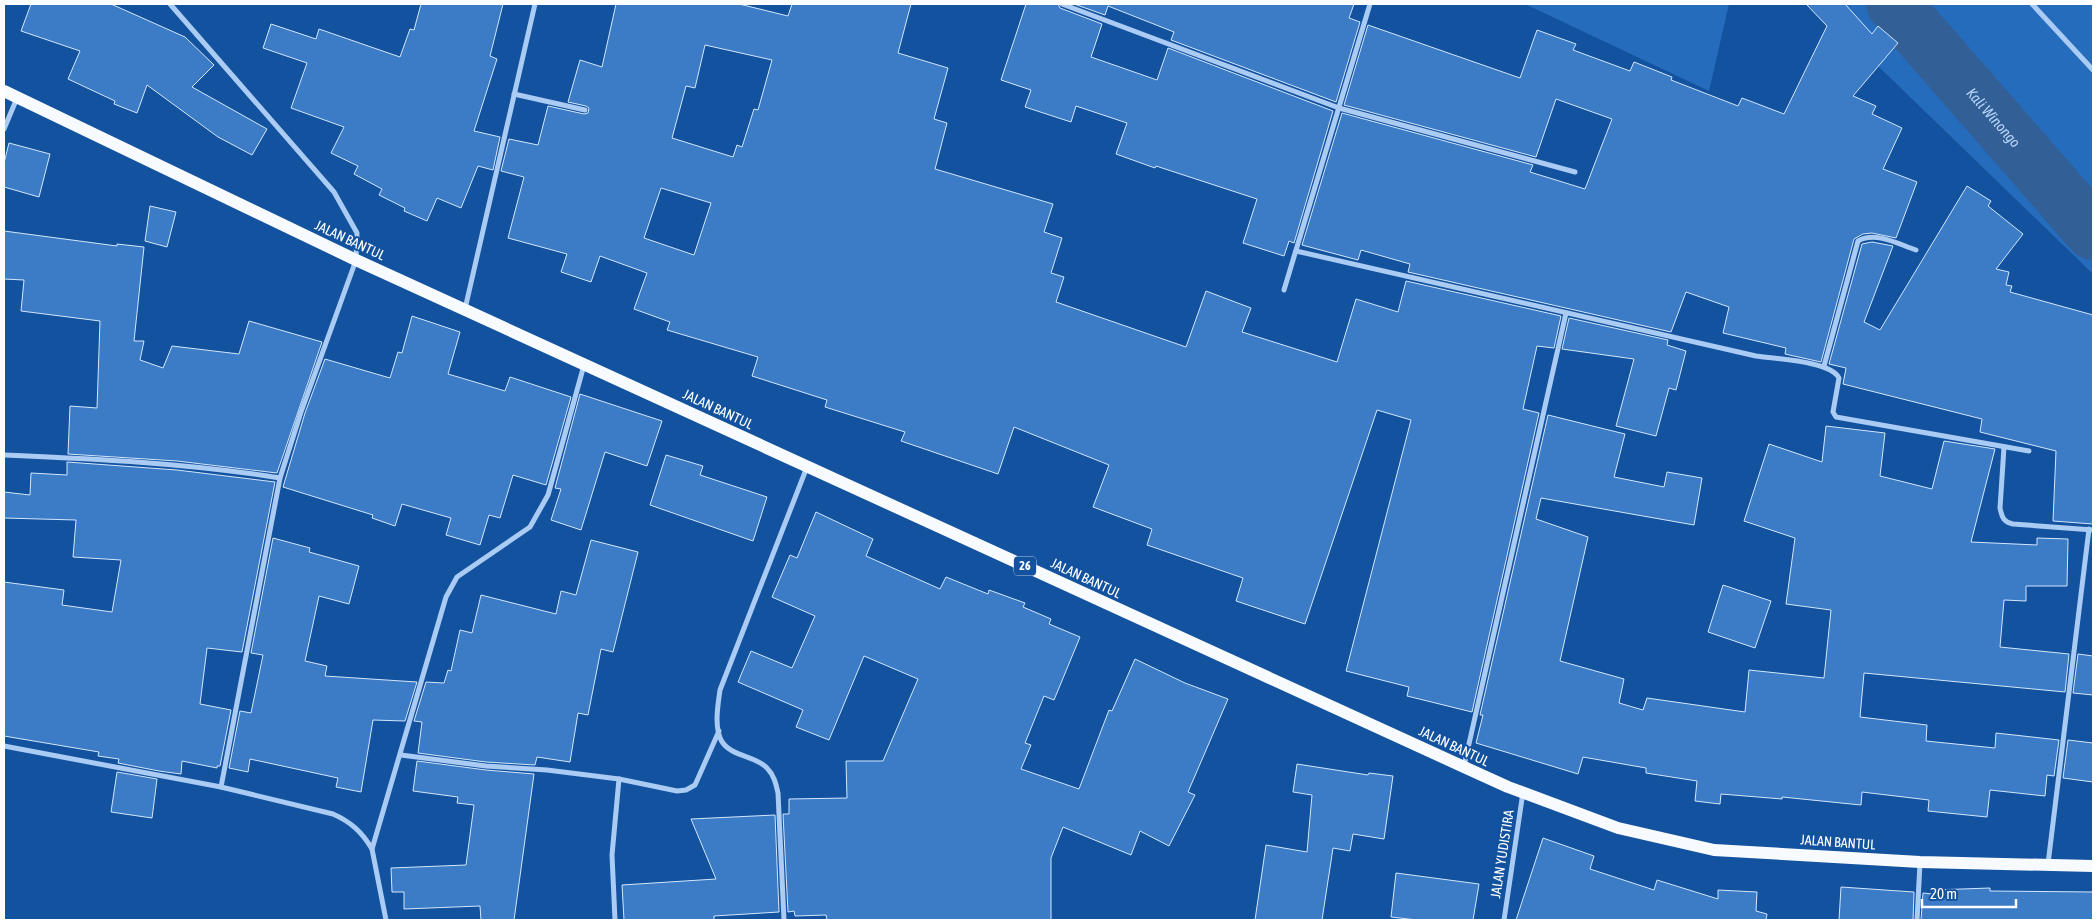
<svg xmlns="http://www.w3.org/2000/svg" width="2097" height="924" viewBox="0 0 2097 924" font-family="'Asap Condensed',sans-serif">
	<rect width="100%" height="100%" fill="#13529e"/>
	<g fill="#266cbc">
		<polygon points="1525,4 1729,4 1709,91"/>
		<polygon points="1814,4 2093,4 2093,274"/>
	</g>
	<g fill="none" stroke-linecap="round" stroke-linejoin="round">
		<path stroke="#325f96" stroke-width="56" id="s1" d="M1894,4l199,228"/>
	</g>
	<g fill="#3c7bc5" stroke="#d3e7fd" fill-rule="evenodd">
		<polygon points="31,4 111,4 185,37 214,65 192,87 267,129 252,155 218,137 147,85 137,113 114,104 115,101 68,79 80,51 21,31"/>
		<polygon points="421,4 503,4 490,56 497,59 474,131 500,137 493,170 478,166 461,208 437,198 427,221 404,211 405,208 379,195 382,189 354,174 358,166 331,153 344,127 291,108 307,63 263,48 271,24 316,39 319,29 400,57 410,29 414,30"/>
		<path d="M616,4h123l49,12 4,-12h119l-13,49 50,15 -14,51 13,4 -12,46 118,35 -9,28 18,6 -11,35 13,4 -8,25 130,45 20,-56 45,17 -9,24 95,30 19,-63 42,13 8,-31 155,35 -7,32 -17,-2 -14,63 16,4 -67,299 -65,-16 2,-9 -63,-16 65,-251 -34,-10 -72,214 -69,-23 7,-23 -96,-33 5,-16 -59,-22 16,-42 -95,-38 -16,47 -97,-33 4,-9 -80,-25 2,-7 -75,-24 6,-19 -91,-27 3,-8 -36,-13 13,-36 -47,-17 -9,26 -30,-10 6,-18 -59,-16 16,-61 -23,-6 8,-32 29,6 10,-39 36,8 4,-1 1,-5 -3,-2 -18,-4 12,-42 22,7zM705,45l67,15 -14,50 -4,-1 -12,38 -5,-2 -4,12 -61,-19 14,-52 9,2zM661,188l50,15 -17,52 -50,-17z"/>
		<polygon points="1026,4 1058,4 1060,8 1102,24 1091,57 1157,80 1168,48 1333,111 1294,243 1289,241 1284,256 1243,243 1257,199 1156,166 1155,168 1116,154 1127,123 1076,106 1071,122 1025,107 1031,90 1001,80"/>
		<polygon points="1074,4 1354,4 1349,18 1360,22 1336,102 1171,40 1174,32 1108,6 1105,15"/>
		<polygon points="1806,4 1845,4 1872,34 1878,26 1898,43 1853,96 1876,106 1872,114 1902,128 1883,169 1917,182 1896,238 1872,233 1863,234 1854,239 1821,362 1785,354 1786,348 1723,333 1729,307 1686,292 1671,332 1408,272 1410,264 1361,250 1358,260 1302,245 1342,113 1533,165 1530,172 1585,189 1612,119 1556,99 1536,157 1344,105 1368,25 1520,78 1537,30 1576,44 1573,50 1630,71 1634,62 1672,77 1671,80 1738,106 1742,98 1784,114 1827,26"/>
		<polygon points="9,143 50,154 39,197 4,187 4,163"/>
		<polygon points="1967,186 1991,201 1988,206 2023,234 1996,269 2009,272 2006,285 2012,286 2010,292 2093,315 2093,524 2053,521 2056,451 1980,432 1982,419 1843,384 1846,368 1829,364 1862,244 1872,242 1893,246 1864,322 1880,330"/>
		<polygon points="150,206 176,212 167,247 145,241"/>
		<polygon points="4,231 117,246 117,244 144,247 134,341 144,341 140,360 163,368 172,346 239,354 249,321 322,342 277,473 177,461 68,454 70,406 97,408 100,321 21,311 24,280 4,279"/>
		<polygon points="412,316 460,332 448,374 505,391 510,377 571,397 546,485 513,475 500,518 489,515 480,545 446,535 451,518 402,504 395,526 372,518 373,515 283,487 305,413 325,359 390,378 398,352 402,353"/>
		<polygon points="1569,318 1668,340 1667,345 1686,351 1676,390 1669,388 1656,436 1616,426 1634,359 1562,349"/>
		<polygon points="580,394 662,421 647,466 605,452 581,530 551,520 561,489 555,488"/>
		<polygon points="1548,415 1625,434 1614,477 1664,487 1667,472 1702,478 1694,525 1541,498 1536,519 1588,537 1560,661 1624,679 1619,703 1643,710 1647,698 1745,712 1749,670 1824,678 1831,610 1786,604 1795,538 1744,521 1769,444 1822,462 1826,426 1885,433 1880,476 1932,489 1944,441 1995,449 1971,542 2037,545 2037,538 2068,539 2067,586 2026,586 2026,601 2004,600 2000,647 2069,654 2065,692 1864,673 1860,717 1927,725 1926,741 1995,748 1996,733 2059,740 2054,776 2047,775 2045,796 1990,790 1987,817 1928,811 1929,800 1862,792 1861,805 1782,797 1782,799 1721,794 1720,804 1695,801 1697,781 1646,773 1646,768 1583,757 1578,774 1476,743 1483,715 1480,715"/>
		<polygon points="666,455 703,466 700,475 767,497 753,541 650,505"/>
		<polygon points="67,462 177,470 275,482 242,652 207,648 200,704 231,710 220,766 217,766 217,768 182,761 181,774 159,771 118,763 119,759 98,756 99,752 4,736 4,582 64,590 62,605 112,612 121,560 73,557 76,520 4,518 4,492 30,495 31,473 67,475"/>
		<polygon points="816,512 873,539 866,556 940,589 946,577 988,594 989,590 1025,603 1023,607 1051,619 1049,624 1080,637 1054,700 1044,696 1025,743 1031,745 1021,769 1079,789 1109,710 1112,711 1135,659 1185,683 1228,699 1188,792 1195,795 1169,846 1140,831 1131,855 1063,827 1051,858 1051,920 827,920 826,915 795,916 794,911 788,912 783,814 789,814 789,799 847,798 846,761 883,761 918,679 864,656 829,740 796,727 803,710 738,682 751,651 792,668 815,616 772,597 790,555 797,558"/>
		<polygon points="273,538 310,548 309,552 359,566 349,604 319,596 305,661 327,666 325,676 417,682 405,721 373,720 361,792 336,787 338,778 250,759 248,772 229,768 240,711 251,713 263,655 251,653"/>
		<polygon points="591,540 638,552 613,652 601,649 588,715 578,713 570,762 537,757 535,765 486,762 418,753 422,722 414,721 426,682 444,683 448,670 451,671 460,630 472,633 481,595 556,614 561,591 576,595"/>
		<polygon points="1723,585 1771,601 1755,648 1708,632"/>
		<polygon points="2078,654 2093,656 2093,695 2073,693"/>
		<polygon points="2068,740 2093,743 2093,782 2063,778"/>
		<polygon points="417,761 486,770 534,774 514,920 481,920 480,906 404,909 404,892 392,892 391,868 466,865 474,805 457,803 458,797 413,791"/>
		<polygon points="1297,764 1368,775 1369,773 1393,776 1384,839 1353,834 1350,851 1333,848 1322,920 1255,920 1266,845 1307,852 1312,795 1293,792"/>
		<polygon points="117,772 157,779 152,818 111,812"/>
		<polygon points="775,815 779,912 714,916 714,920 624,920 622,885 716,879 691,819"/>
		<polygon points="1543,838 1594,856 1590,869 1654,890 1657,880 1718,899 1718,890 1757,892 1756,911 1767,914 1766,920 1516,920"/>
		<polygon points="1396,873 1479,884 1473,920 1417,920 1391,917"/>
		<polygon points="1841,887 1914,892 1913,920 1839,920"/>
		<polygon points="1990,888 1990,891 2093,892 2093,920 1921,920 1923,893 1933,894 1933,890"/>
	</g>
	<g fill="none" stroke-linecap="round" stroke-linejoin="round">
		<g stroke="#aaccf4" stroke-width="5">
			<polyline points="170,4 334,192 357,233 356,260 301,412 280,478 221,787"/>
			<polyline points="1062,4 1339,108 1575,172"/>
			<polyline points="2032,4 2093,70"/>
			<polyline points="514,94 585,110"/>
			<polyline points="4,129 17,98"/>
			<path d="M1296,251l460,105c19,3 75,5 83,22l-6,34 3,5 193,34"/>
			<polyline points="1284,290 1370,4"/>
			<polyline points="465,309 535,4"/>
			<path d="M1824,366l34,-125c18,-10 40,3 58,9"/>
			<path d="M2004,447l-4,61c2,10 4,14 13,16l80,6"/>
			<path d="M4,455c92,4 185,8 276,23"/>
			<path d="M4,746l217,41 112,27c18,8 29,18 39,35"/>
			<polyline points="401,755 486,766 547,770 619,779 677,791 686,790 695,785 719,731"/>
			<polyline points="1464,766 1566,313"/>
			<polyline points="2048,864 2089,529"/>
			<polyline points="386,920 372,849 446,597 457,577 530,527 548,495 584,365"/>
			<polyline points="615,920 612,855 619,779"/>
			<path d="M784,920l-6,-127c-2,-9 -4,-18 -11,-25 -12,-13 -37,-11 -46,-28 -7,-15 -3,-35 -1,-50l87,-223"/>
			<polyline points="1504,920 1523,792"/>
			<polyline points="1917,920 1920,863"/>
		</g>
		<polyline stroke="#f7faff" stroke-width="12" points="4,91 356,260 1464,767 1508,787 1618,828 1714,850 1920,862 2093,866"/>
	</g>
	<g text-anchor="middle" stroke-width="4" stroke-linejoin="round" paint-order="stroke">
		<rect fill="#13529e" stroke="#b8cbe2" stroke-width="1" x="1014" y="556.5" width="22" height="19" rx="4"/>
		<g font-size="12" font-weight="bold" fill="#fff">
			<text x="1025" y="570">26</text>
		</g>
		<g font-size="14" fill="#fff" stroke="#13529e">
			<text transform="translate(350 240) rotate(25)" y="5">JALAN BANTUL</text>
			<text transform="translate(718 409) rotate(25)" y="5">JALAN BANTUL</text>
			<text transform="translate(1086 578) rotate(25)" y="5">JALAN BANTUL</text>
			<text transform="translate(1454 746) rotate(25)" y="5">JALAN BANTUL</text>
			<text transform="translate(1838 842) rotate(4)" y="5">JALAN BANTUL</text>
			<text transform="translate(1502 854) rotate(-81)" y="5">JALAN YUDISTIRA</text>
		</g>
		<g font-size="15" font-style="italic" fill="#b7d7fa" stroke="#13529e">
			<text dy="5" stroke="none"><textPath href="#s1" startOffset="151">Kali Winongo</textPath></text>
		</g>
	</g>
	<rect width="2097" height="924" fill="none" stroke="#ffffff" stroke-width="10"/>
	<path d="M1922 899v8h94v-8" fill="none" stroke="#ffffff" stroke-width="2.5"/>
	<text x="1930" y="899" font-size="15" fill="#ffffff" stroke="#13529e" stroke-width="4" paint-order="stroke">20 m</text>
</svg>
